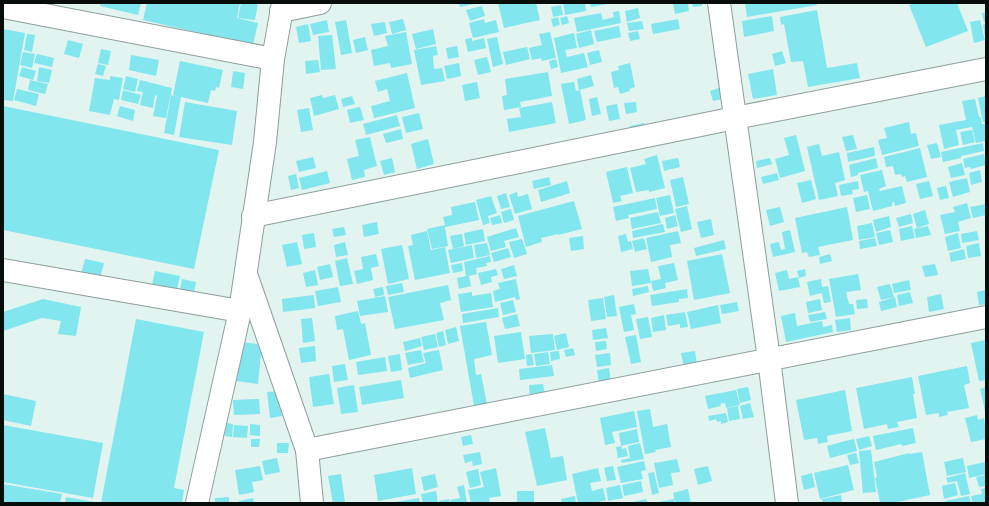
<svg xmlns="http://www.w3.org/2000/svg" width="989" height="506" viewBox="0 0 989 506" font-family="Arial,sans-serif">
	<rect width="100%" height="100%" fill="#e2f4f0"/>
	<g fill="#81e6ed">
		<polygon points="101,3 141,3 138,15 100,6"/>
		<polygon points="147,3 240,3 237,18 258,23 253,45 143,20"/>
		<polygon points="241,3 258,3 255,20 238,18"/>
		<polygon points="459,3 474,3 474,4 460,7"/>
		<polygon points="498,3 536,3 540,20 504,28"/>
		<polygon points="563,3 585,3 586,11 565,15"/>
		<polygon points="590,3 608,3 608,4 591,7"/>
		<polygon points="673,3 688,3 689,11 675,14"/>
		<polygon points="692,3 702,3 702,6 693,7"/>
		<polygon points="745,3 817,3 817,5 747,17"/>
		<polygon points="915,3 957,3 968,31 926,47 909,5"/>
		<polygon points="561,5 563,15 553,17 551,7"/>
		<polygon points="482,6 485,16 470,21 466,10"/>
		<polygon points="638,8 640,18 627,22 625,11"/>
		<polygon points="817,10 827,68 857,63 860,78 808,87 803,61 791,62 784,24 781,25 780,17"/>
		<polygon points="619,11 621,23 577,32 574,18 601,13 603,20 614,17 613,12"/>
		<polygon points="982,13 986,13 986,21 984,22"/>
		<polygon points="567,16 569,23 562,25 560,18"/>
		<polygon points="772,16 774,31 744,37 742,21"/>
		<polygon points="558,17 560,25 553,27 551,19"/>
		<polygon points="403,19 406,30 392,34 389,22"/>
		<polygon points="484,19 485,23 496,20 499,32 473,38 469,23"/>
		<polygon points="678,19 680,29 653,34 651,24"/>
		<polygon points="327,20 329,32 313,35 310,24"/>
		<polygon points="346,20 352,53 341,55 335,22"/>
		<polygon points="980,20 985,40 974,43 970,22"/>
		<polygon points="642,21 644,29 629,31 627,23"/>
		<polygon points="385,22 387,33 374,36 371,24"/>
		<polygon points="308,24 311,41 299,43 296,27"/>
		<polygon points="986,24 986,37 985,37 983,25"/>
		<polygon points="619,26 621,37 597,42 594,31"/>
		<polygon points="3,29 25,33 13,101 3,100"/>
		<polygon points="433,29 436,44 416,49 412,34"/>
		<polygon points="591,30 594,44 579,48 576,34"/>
		<polygon points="638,31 640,39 630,41 628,33"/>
		<polygon points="406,32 412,64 391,68 390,63 374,66 371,50 388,46 385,36"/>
		<polygon points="550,32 556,58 542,61 541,58 532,60 529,48 542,45 539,34"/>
		<polygon points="574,33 577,48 565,50 567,57 584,53 588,67 561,73 554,38"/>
		<polygon points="27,34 35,35 32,52 24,50"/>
		<polygon points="332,35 336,69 321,70 318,36"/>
		<polygon points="365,37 368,50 356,53 353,40"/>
		<polygon points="497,37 503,64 493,67 487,39"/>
		<polygon points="472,38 472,41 484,38 486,48 468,52 465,39"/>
		<polygon points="68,40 83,44 79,58 64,54"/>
		<polygon points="436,46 438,55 433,56 434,69 442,68 445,81 421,85 414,50"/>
		<polygon points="457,46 459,57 448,59 446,48"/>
		<polygon points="527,47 530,59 506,65 503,52"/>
		<polygon points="101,49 111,51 108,65 98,63"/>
		<polygon points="599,50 602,62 590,65 587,53"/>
		<polygon points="782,51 786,63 775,66 772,54"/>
		<polygon points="23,52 35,54 32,68 20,65"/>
		<polygon points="37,54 54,58 52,67 34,63"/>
		<polygon points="131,55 159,60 156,76 129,70"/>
		<polygon points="487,57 491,72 478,75 474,60"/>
		<polygon points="556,59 558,67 551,69 549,61"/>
		<polygon points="318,60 320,72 306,74 305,61"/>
		<polygon points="180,61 223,70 219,88 216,87 215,91 211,90 208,103 181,97 174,135 164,133 171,95 178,97 173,95"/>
		<polygon points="459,63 461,76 447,79 444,66"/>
		<polygon points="630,63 635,87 629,89 630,91 620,94 618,87 614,88 611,72 619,70 618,66"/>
		<polygon points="98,64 106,66 103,76 95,74"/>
		<polygon points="22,67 36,71 33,80 19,76"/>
		<polygon points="39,67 52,70 49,83 37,81"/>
		<polygon points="773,69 777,95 753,99 748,74"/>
		<polygon points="233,71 245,73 243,89 231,87"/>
		<polygon points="548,72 552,96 520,102 521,107 504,110 502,96 507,95 505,79"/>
		<polygon points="407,73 415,108 374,118 371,106 390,101 387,89 378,92 375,81"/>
		<polygon points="591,75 594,86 579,90 577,79"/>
		<polygon points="110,76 123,78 119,100 114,99 110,115 89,111 95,78 110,80"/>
		<polygon points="126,76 138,79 135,92 123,89"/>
		<polygon points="30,80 48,84 45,94 28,90"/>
		<polygon points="140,80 172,88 166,118 153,116 157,96 155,95 153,108 140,105 143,92 137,91"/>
		<polygon points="477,82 480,98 465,101 462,85"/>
		<polygon points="574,82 576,91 580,90 586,120 569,124 561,84"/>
		<polygon points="719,88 722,99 713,101 710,91"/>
		<polygon points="17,89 39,94 36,106 14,100"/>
		<polygon points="123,90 141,95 138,104 121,100"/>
		<polygon points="322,95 323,98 335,95 339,109 314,116 310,98"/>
		<polygon points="352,96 355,104 343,107 341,99"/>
		<polygon points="986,96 986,122 983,122 978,98"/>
		<polygon points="597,97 601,114 592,116 589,99"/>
		<polygon points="975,99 979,117 981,117 982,124 986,124 986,133 985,134 986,141 976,143 972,127 956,130 959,145 944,149 939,125 966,120 962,101"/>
		<polygon points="185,102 237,111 232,145 179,137"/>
		<polygon points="552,102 556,123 509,132 507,119 521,117 519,108"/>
		<polygon points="636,102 637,112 626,114 624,103"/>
		<polygon points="617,104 620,119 609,121 606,106"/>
		<polygon points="3,106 219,150 194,269 3,230"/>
		<polygon points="120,106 135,110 133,121 117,116"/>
		<polygon points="360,107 364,120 350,123 347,110"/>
		<polygon points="309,108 313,130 301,132 297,110"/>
		<polygon points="419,113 423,129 406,133 402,117"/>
		<polygon points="397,115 400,126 366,135 363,124"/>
		<polygon points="909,122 911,134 916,133 919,146 882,155 878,140 887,138 884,128"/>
		<polygon points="644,123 645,130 631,133 630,126"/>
		<polygon points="401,129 403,139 386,143 383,134"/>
		<polygon points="972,130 975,142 963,145 960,132"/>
		<polygon points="796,135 805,171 780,178 775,159 789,155 784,138"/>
		<polygon points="853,135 857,149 846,151 842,137"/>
		<polygon points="370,137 377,166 364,170 365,177 352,180 347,159 359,156 355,140"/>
		<polygon points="428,139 434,164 417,169 411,144"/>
		<polygon points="937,143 941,157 931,159 927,145"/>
		<polygon points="983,143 984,151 961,156 961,158 943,162 941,152"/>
		<polygon points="819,144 822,156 839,152 845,180 835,183 838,196 819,200 807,147"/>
		<polygon points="874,147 875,156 848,162 847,153"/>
		<polygon points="920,148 927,177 907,182 905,176 902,177 901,174 895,175 893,166 886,167 884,157"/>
		<polygon points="984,154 986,165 971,169 970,167 965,168 963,159"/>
		<polygon points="657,155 665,188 649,192 649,190 636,192 630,168 646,164 644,159"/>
		<polygon points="313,157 316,168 299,172 296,161"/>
		<polygon points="392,158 395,172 384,175 380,161"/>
		<polygon points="678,158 680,167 664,171 662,161"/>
		<polygon points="770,158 772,164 757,168 756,161"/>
		<polygon points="876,158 878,168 858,173 858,175 851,177 849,165"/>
		<polygon points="962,163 965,175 951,178 948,167"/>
		<polygon points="627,167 633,193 620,196 622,201 613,203 606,172"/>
		<polygon points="882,170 886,186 879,189 880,191 902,186 906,203 895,206 894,202 892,203 892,206 873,211 868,191 864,192 860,175"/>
		<polygon points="980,170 982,182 971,185 969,173"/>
		<polygon points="327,171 330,183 302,190 299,178"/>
		<polygon points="777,173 779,180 763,184 761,177"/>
		<polygon points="296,174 299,188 291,190 288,176"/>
		<polygon points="549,177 551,185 534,189 532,181"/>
		<polygon points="683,177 689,204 676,207 670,180"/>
		<polygon points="967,178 970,192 953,197 949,182"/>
		<polygon points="811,180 816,199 802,203 797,183"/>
		<polygon points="567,181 570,193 541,202 538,190"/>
		<polygon points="858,181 859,189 852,190 853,194 841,196 839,185"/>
		<polygon points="929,181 933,196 920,199 916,184"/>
		<polygon points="946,186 949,198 940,200 937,188"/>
		<polygon points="517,192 518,197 528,194 532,209 515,214 509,195"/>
		<polygon points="506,193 510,207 501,209 497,196"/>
		<polygon points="670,195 674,213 660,216 656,198"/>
		<polygon points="867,195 870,209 856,212 853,198"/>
		<polygon points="491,196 497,213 488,216 490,223 483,225 476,200"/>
		<polygon points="655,198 657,209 628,215 629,218 616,221 613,207"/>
		<polygon points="574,201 582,229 558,235 558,234 541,238 542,242 526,247 518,216"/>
		<polygon points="475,202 479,220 445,227 448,246 432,249 427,229 445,225 443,217 452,215 451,207"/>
		<polygon points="967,203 971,218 958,222 960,231 945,234 940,215 955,212 953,207"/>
		<polygon points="986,204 986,215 973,218 970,207"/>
		<polygon points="687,206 692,229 681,232 675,209"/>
		<polygon points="780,207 784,222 770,226 766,210"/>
		<polygon points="847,207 853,240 818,247 820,255 809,257 807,252 802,253 795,218"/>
		<polygon points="511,209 514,220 504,223 501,212"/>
		<polygon points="925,210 929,224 917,228 913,214"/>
		<polygon points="658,212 661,223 632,229 630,218"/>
		<polygon points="911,214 913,223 899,227 896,218"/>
		<polygon points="500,215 502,223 492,225 490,218"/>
		<polygon points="675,215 678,226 667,229 665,218"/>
		<polygon points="889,216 891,227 876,232 873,220"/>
		<polygon points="711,219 714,235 701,238 697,222"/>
		<polygon points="377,222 379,234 364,237 362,225"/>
		<polygon points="872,223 875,237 859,240 857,226"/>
		<polygon points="663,224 665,232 633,238 632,231"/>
		<polygon points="912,226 915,238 901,241 899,229"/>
		<polygon points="928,226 931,235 916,238 914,229"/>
		<polygon points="344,227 346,235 334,237 332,229"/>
		<polygon points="516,228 519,237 504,241 506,247 491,251 487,237"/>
		<polygon points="483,229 485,241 466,245 464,233"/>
		<polygon points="790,230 795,252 773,257 770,244 779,242 781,250 785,249 782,232"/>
		<polygon points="890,230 893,242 879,245 876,233"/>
		<polygon points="427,231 431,250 445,247 450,273 415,280 408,246 413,245 411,235"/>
		<polygon points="678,231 681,243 670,245 672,257 651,262 646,238"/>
		<polygon points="977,231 979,240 962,243 961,234"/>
		<polygon points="314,233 316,247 304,249 302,235"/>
		<polygon points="958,233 961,248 948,251 945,237"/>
		<polygon points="462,234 464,246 453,249 450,236"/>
		<polygon points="626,234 628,242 631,241 633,249 621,252 618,236"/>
		<polygon points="583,236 584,249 571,251 569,238"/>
		<polygon points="644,238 647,249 635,252 632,241"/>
		<polygon points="875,238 877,246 860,249 859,241"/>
		<polygon points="522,239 527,254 514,258 509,242"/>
		<polygon points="724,240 726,249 696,256 694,248"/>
		<polygon points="297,242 302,264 287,267 282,245"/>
		<polygon points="345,242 348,255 336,257 334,245"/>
		<polygon points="487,243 490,255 476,258 474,245"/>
		<polygon points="979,243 981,256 968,258 966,246"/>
		<polygon points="402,245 409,279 388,284 381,249"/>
		<polygon points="472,245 474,258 451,263 448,250"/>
		<polygon points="508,248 511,257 494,262 491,253"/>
		<polygon points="964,249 966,259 951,262 949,253"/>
		<polygon points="376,254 379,266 371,268 373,280 357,284 354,271 363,269 361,257"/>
		<polygon points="722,254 730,293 694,300 687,261"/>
		<polygon points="830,254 832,261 820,264 819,257"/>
		<polygon points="490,256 491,262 486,263 487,266 476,268 477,274 469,276 471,286 459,289 457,278 466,276 464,262"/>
		<polygon points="347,258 353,284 340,286 335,261"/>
		<polygon points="85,259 104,263 100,278 81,274"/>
		<polygon points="462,263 463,271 453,273 451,265"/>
		<polygon points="674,263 678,280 665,283 666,288 653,291 651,281 661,279 658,266"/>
		<polygon points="330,264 333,277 320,280 317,267"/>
		<polygon points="935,264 938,275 925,277 922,266"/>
		<polygon points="514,265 517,276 504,279 501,269"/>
		<polygon points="496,269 498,275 491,277 492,282 481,285 478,273"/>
		<polygon points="648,269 651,283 632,286 630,271"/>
		<polygon points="805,269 806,276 799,278 797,271"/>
		<polygon points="315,270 318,285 306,287 303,273"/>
		<polygon points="787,270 789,279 798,277 800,287 779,291 775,273"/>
		<polygon points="155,271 180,276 177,290 152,285"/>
		<polygon points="858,274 861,290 846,292 849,304 853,304 855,314 836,317 829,279"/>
		<polygon points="182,279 196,282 194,292 180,290"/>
		<polygon points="516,279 520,299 516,300 515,297 495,302 493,291 500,289 498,283"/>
		<polygon points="821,279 822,287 828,286 831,302 824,303 822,293 810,296 807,282"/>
		<polygon points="909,280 911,290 894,293 892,284"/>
		<polygon points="402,283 404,292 388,295 386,286"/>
		<polygon points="890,284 894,297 881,300 877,287"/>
		<polygon points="448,285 451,300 440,303 444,320 395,329 388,297"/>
		<polygon points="648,286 649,292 633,296 632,289"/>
		<polygon points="338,287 341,302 318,306 315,291"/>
		<polygon points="383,287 384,295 375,297 373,289"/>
		<polygon points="687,289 688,298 679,299 679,302 652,306 650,295"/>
		<polygon points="986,290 986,304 979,305 977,292"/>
		<polygon points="472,292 472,296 491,293 493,307 461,312 458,294"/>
		<polygon points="910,292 913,303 899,306 897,295"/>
		<polygon points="941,294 944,309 929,312 927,297"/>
		<polygon points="314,295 315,308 283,312 282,299"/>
		<polygon points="614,295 617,316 607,317 604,297"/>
		<polygon points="385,296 388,312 360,316 357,301"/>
		<polygon points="895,297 897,307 881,311 879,302"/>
		<polygon points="603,298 606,319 591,321 588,300"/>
		<polygon points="43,299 81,307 76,336 58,334 61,321 42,318 3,331 3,312"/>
		<polygon points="820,299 822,310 808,313 806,302"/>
		<polygon points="867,299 868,308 857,309 856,300"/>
		<polygon points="513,300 516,312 503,315 500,303"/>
		<polygon points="737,302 739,311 722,314 720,305"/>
		<polygon points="634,304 636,314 631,315 634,330 624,332 619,307"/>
		<polygon points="718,305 721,323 691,329 687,312"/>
		<polygon points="498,308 499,317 463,323 462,314"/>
		<polygon points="358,311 361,324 365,323 371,355 349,360 343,329 337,330 335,316"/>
		<polygon points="685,312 688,327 680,328 680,324 668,326 666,315"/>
		<polygon points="825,312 827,319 810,322 808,315"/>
		<polygon points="795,313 797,326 822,321 823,327 832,325 833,332 786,342 781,316"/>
		<polygon points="517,314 520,326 505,329 502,318"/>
		<polygon points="664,315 666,330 653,332 651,318"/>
		<polygon points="648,317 652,337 640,339 636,319"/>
		<polygon points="312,318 315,341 303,343 301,319"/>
		<polygon points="850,318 851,330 837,332 835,320"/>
		<polygon points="136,319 204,332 174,488 184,490 182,503 101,503"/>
		<polygon points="486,322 492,355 474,359 476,375 481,374 487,404 474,406 460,326"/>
		<polygon points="456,327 459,341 448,344 445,330"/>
		<polygon points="606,328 608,338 593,340 592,330"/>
		<polygon points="443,331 446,345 439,347 436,333"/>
		<polygon points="521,332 525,359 498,363 494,336"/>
		<polygon points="566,333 569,347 557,350 554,336"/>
		<polygon points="435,334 438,347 424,350 421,337"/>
		<polygon points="553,334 555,350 531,353 529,336"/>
		<polygon points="636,335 641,362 631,364 625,337"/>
		<polygon points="420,338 422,346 405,351 403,342"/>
		<polygon points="986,340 986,380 979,381 971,343"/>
		<polygon points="606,341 607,349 596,351 595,342"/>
		<polygon points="240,342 267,345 266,355 261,354 258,384 236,381"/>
		<polygon points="315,346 316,361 301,363 299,348"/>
		<polygon points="573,348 575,355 566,357 564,350"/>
		<polygon points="421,350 424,362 408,365 405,353"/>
		<polygon points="439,350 443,370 410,378 408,368 426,363 423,353"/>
		<polygon points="559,351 560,359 551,361 550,352"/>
		<polygon points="695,351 697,364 684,367 681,353"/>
		<polygon points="548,352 550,364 536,366 534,354"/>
		<polygon points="610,353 611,365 597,367 595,355"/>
		<polygon points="400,354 402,370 391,372 388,356"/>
		<polygon points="532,354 534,365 527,366 526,355"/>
		<polygon points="385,357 387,371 358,375 356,362"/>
		<polygon points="345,364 348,380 334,382 332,366"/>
		<polygon points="552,365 554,376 520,380 519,369"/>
		<polygon points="967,366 970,383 964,385 969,408 947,412 948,415 939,417 939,413 926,415 918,376"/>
		<polygon points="609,368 611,383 599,385 597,370"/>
		<polygon points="329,374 334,404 313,407 309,377"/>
		<polygon points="912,377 915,394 913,394 917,418 897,422 899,427 888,429 887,424 864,429 856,388"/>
		<polygon points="401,380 404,398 362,405 359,387"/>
		<polygon points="543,384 545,396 530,397 529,385"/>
		<polygon points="354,385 358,412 341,414 337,388"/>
		<polygon points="748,387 751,400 740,403 737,389"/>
		<polygon points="986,387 986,411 985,411 980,389"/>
		<polygon points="736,390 740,405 726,408 725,403 720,404 721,406 708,409 705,396"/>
		<polygon points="845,390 852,431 827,436 828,442 818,444 817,438 804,440 796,400"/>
		<polygon points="279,391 282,416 270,418 267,392"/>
		<polygon points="3,394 36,401 31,426 3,420"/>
		<polygon points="259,399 260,414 234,415 233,400"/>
		<polygon points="750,403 754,417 743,419 740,406"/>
		<polygon points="738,406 740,419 729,421 727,408"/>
		<polygon points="650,409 653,427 667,424 671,447 655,450 656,452 645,454 637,411"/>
		<polygon points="634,411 637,427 612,432 615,443 605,445 600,418"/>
		<polygon points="726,413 728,422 721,424 721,421 717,422 716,419 709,421 708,416"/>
		<polygon points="977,415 978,420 984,418 986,428 986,439 971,442 965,418"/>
		<polygon points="226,423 233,424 232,437 225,436"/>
		<polygon points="250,424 260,425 260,436 250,435"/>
		<polygon points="3,425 103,443 93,498 3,482"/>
		<polygon points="234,425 248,426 247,438 233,437"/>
		<polygon points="545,428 551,458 563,456 567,480 537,486 525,432"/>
		<polygon points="913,428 916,443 902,446 901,444 876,450 873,436"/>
		<polygon points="637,429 639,442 621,446 619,433"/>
		<polygon points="471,435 473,444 463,446 461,437"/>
		<polygon points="869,436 872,446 859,450 856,439"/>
		<polygon points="251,439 260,439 259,447 251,447"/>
		<polygon points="854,439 857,451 830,458 827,446 845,441 847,449 845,441"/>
		<polygon points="277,443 289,443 288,453 277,453"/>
		<polygon points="640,443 644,459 622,463 621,460 630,458 628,446"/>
		<polygon points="621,446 622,449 626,448 628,456 618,458 616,447"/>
		<polygon points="871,450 876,492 863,493 859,451"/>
		<polygon points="480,452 482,464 473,466 472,461 465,463 463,455"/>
		<polygon points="922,452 930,495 893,503 880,503 875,478 877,477 874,462 909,453 909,454"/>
		<polygon points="856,453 859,463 850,465 847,455"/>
		<polygon points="277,458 280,472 265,475 262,461"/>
		<polygon points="963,458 966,472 947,476 944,462"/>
		<polygon points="677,459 680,472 671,473 673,485 659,488 654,463"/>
		<polygon points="644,461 646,470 641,471 643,479 621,483 617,467"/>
		<polygon points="985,462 986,474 969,478 967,466"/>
		<polygon points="848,465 854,490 820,499 814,473"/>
		<polygon points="260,466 263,480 252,482 254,492 239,495 235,470"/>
		<polygon points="613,466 616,480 607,481 604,468"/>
		<polygon points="708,466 712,481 698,485 694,469"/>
		<polygon points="412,468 416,494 378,501 374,475"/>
		<polygon points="496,468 501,496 489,498 490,503 471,503 468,490 484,487 480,472"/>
		<polygon points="598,468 601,481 590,483 592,491 603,488 606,500 594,503 578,503 572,474"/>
		<polygon points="478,469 481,485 470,488 466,472"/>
		<polygon points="654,472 659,493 652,495 648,473"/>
		<polygon points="812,473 815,487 804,490 801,476"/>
		<polygon points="965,473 970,494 961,496 957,481 948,483 946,478"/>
		<polygon points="341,474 345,502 333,503 328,476"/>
		<polygon points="435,474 438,487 424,491 421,477"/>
		<polygon points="986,475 986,486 979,487 976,477"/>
		<polygon points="641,481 643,492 624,496 622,485"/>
		<polygon points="955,483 958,495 944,499 942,486"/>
		<polygon points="3,484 62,494 60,503 3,503"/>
		<polygon points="464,485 467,503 451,503 450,500 460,498 457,487"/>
		<polygon points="620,485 623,498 608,501 606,488"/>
		<polygon points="986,488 986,503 973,503 971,496 982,494 981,489"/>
		<polygon points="688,489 691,503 675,503 673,493"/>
		<polygon points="436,491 438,503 423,503 421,494"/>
		<rect x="517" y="491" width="17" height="12"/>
		<polygon points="841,495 842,502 823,503 822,499"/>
		<polygon points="575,496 576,503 562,503 561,499"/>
		<polygon points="969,496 971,503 946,503 945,501"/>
		<polygon points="66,497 95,502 95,503 65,503"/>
		<polygon points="229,497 229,503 215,503 215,498"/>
		<polygon points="253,498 254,503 239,503 239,501"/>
		<polygon points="419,498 420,503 395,503 395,502"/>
		<polygon points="449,499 450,503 439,503 439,501"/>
		<polygon points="646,499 648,503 633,503 633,502"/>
		<polygon points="674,499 674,503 659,503 659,502"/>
	</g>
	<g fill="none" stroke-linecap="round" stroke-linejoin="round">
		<defs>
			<g id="minor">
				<polyline points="719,3 769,359 787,503"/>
				<polyline points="3,7 273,59"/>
				<polyline points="281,11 320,3"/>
				<polyline points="253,216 735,118 986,69"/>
				<polyline points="3,270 240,311"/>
				<polyline points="247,277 307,450 312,503"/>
				<polyline points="307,450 986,317"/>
				<polyline points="197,503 240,311 265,142 273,59 283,3"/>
			</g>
		</defs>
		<use href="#minor" stroke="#8e9e9b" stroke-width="24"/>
		<use href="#minor" stroke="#fff" stroke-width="22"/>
	</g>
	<rect width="989" height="506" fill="none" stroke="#070d0b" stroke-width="8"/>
</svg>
